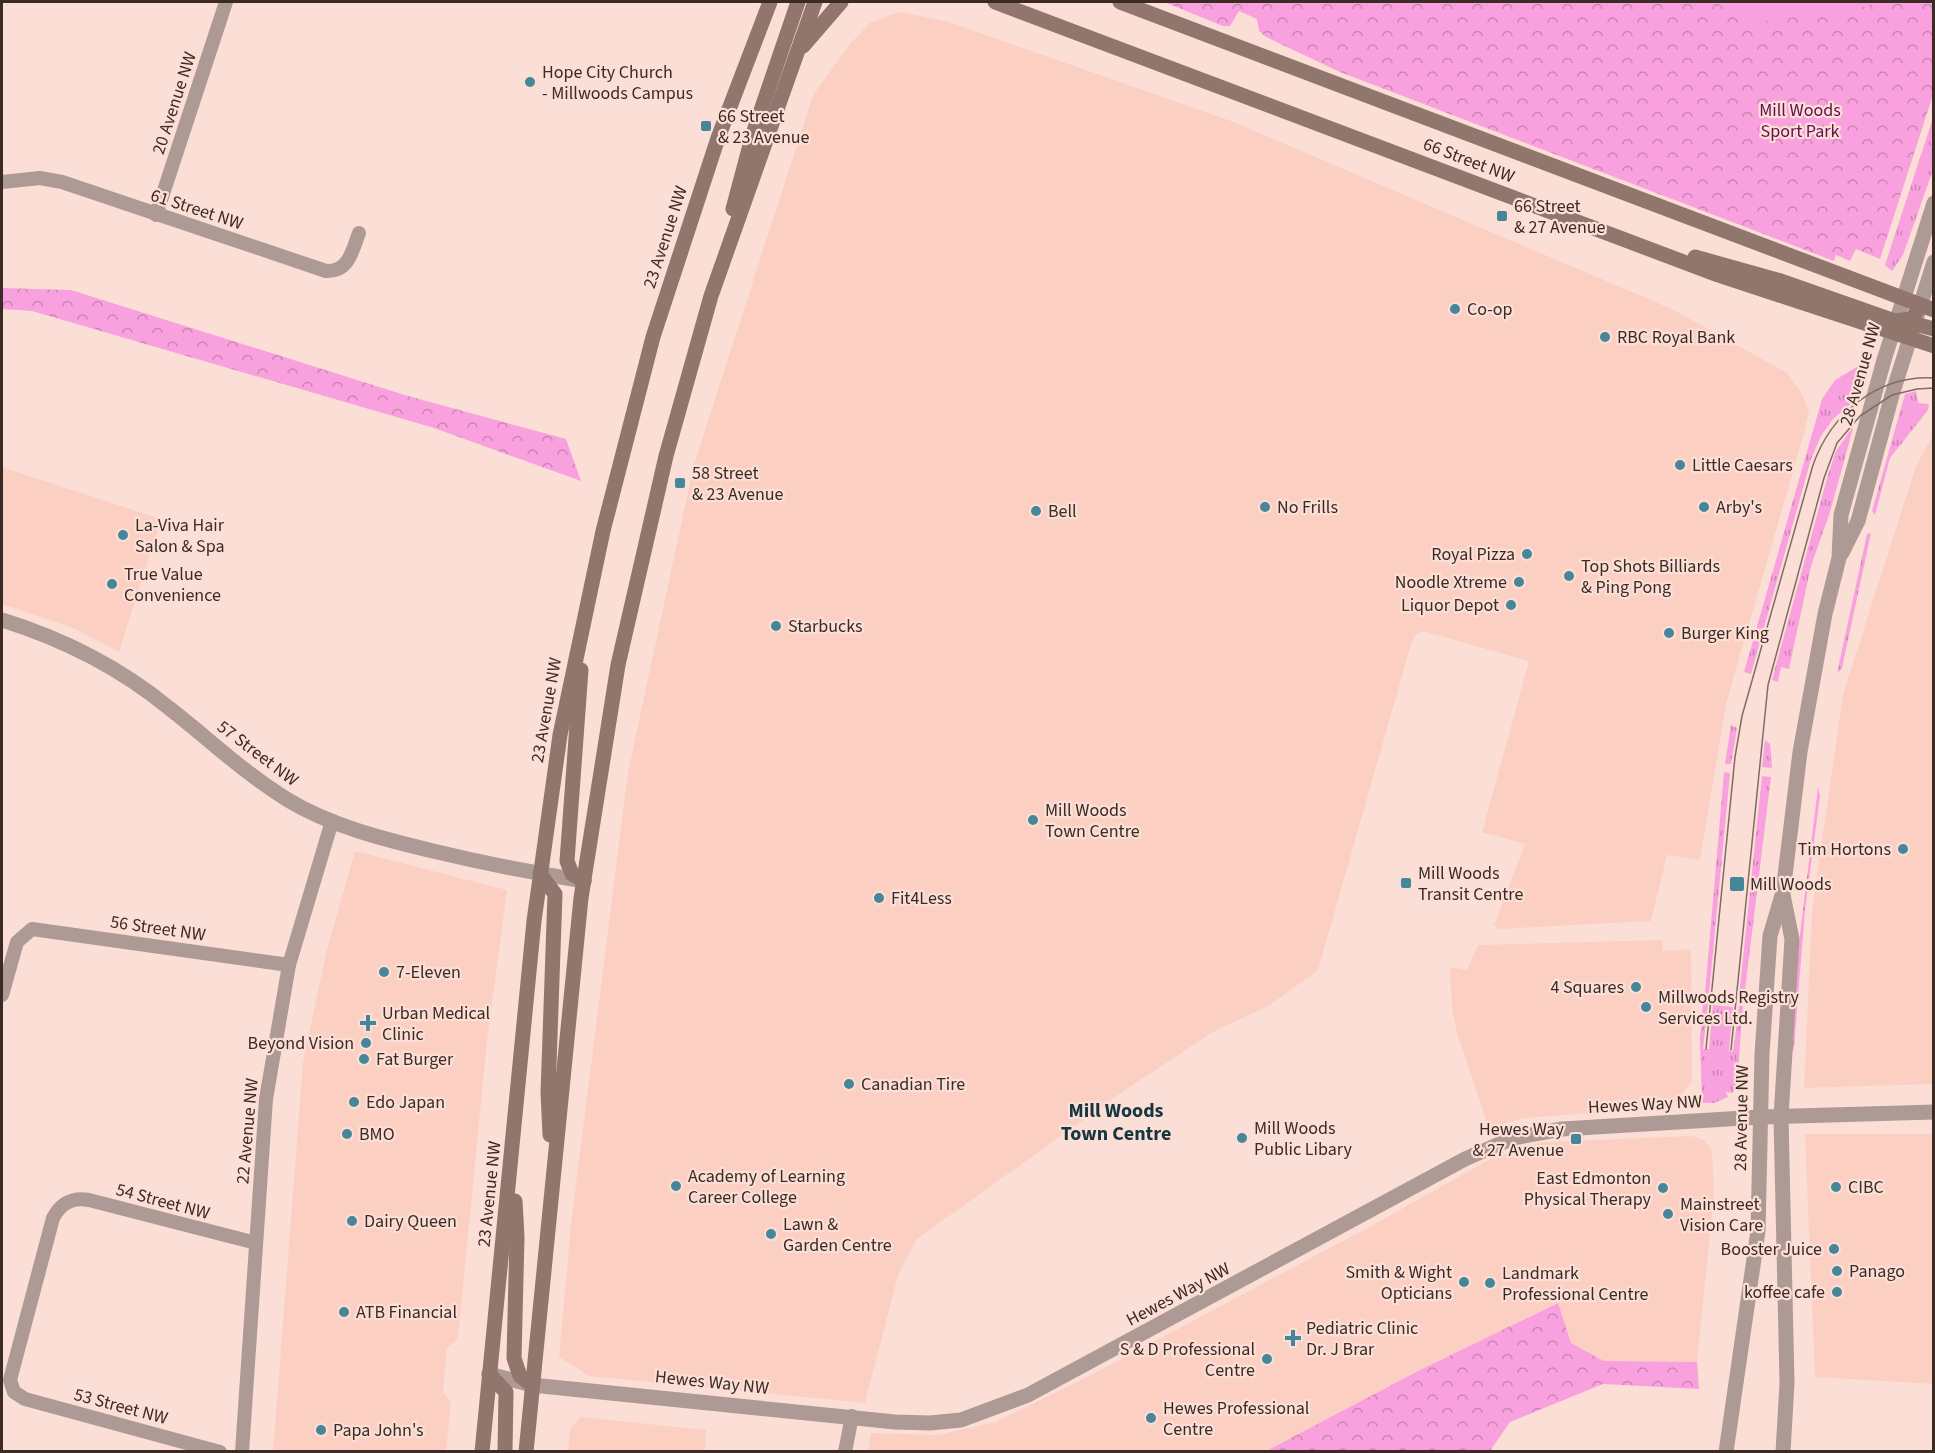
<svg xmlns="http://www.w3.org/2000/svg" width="1935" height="1453" viewBox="0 0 1935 1453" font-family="'Source Sans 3',sans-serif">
	<defs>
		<pattern id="grass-tufts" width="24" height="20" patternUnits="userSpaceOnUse" patternTransform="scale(1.5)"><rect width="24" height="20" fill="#f9a1de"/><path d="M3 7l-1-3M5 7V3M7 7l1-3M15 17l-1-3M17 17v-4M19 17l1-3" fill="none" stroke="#cb83b4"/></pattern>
		<pattern id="forest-crowns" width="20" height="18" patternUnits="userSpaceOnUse" patternTransform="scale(1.5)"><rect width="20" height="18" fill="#f9a1de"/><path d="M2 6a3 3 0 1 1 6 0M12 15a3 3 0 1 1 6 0" fill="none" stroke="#cb83b4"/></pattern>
	</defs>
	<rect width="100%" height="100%" fill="#fbdfd6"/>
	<g fill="#fbd0c2">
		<polygon points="899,12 949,22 1231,121 1672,309 1787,373 1801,392 1809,411 1804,433 1726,704 1700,860 1667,855 1651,921 1500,929 1494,925 1525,844 1482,832 1529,661 1423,631 1415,635 1410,648 1318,970 1270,1005 1213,1032 1128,1088 917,1239 898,1275 865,1403 589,1376 559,1357 571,1224 628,772 694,464 813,95 850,44 870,23"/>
		<polygon points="1933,435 1933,1084 1804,1088 1812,911 1843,694 1916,466"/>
		<polygon points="2,467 161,519 119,652 73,628 2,604"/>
		<polygon points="355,851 507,890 487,1041 458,1338 447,1348 443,1392 451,1403 446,1451 273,1451 303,1062 326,953"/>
		<polygon points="1662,940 1663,951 1691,949 1692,1082 1671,1107 1524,1118 1489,1128 1458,1037 1452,1009 1450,967 1467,970 1478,945"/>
		<polygon points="1805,1134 1933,1134 1933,1384 1815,1377"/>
		<polygon points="1692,1136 1704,1140 1712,1149 1714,1196 1697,1362 1604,1361 1571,1343 1557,1303 1420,1370 1266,1451 868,1452 871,1433 938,1435 996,1422 1091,1375 1373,1225 1492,1158 1543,1142"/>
		<polygon points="581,1417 706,1430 705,1451 568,1451 570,1428"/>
	</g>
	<g fill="url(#grass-tufts)">
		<polygon points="1933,118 1933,170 1903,255 1892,271 1885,265"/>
		<polygon points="1865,362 1867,372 1861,395 1833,419 1821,436 1811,459 1751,674 1744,672 1822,399 1835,380"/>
		<polygon points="1916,391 1918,403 1929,404 1928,410 1890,458 1875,515 1872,511 1905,394"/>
		<polygon points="1854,425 1830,512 1811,566 1789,669 1781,667 1778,682 1772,680 1828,475 1836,451"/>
		<polygon points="1871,533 1842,668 1837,673 1867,534"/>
		<polygon points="1731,725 1737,728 1731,764 1725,764"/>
		<polygon points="1765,740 1770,744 1772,768 1762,767"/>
		<polygon points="1724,772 1730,773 1709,994 1705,993"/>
		<polygon points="1762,776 1771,777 1744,998 1739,997"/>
		<polygon points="1818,787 1820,796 1805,910 1794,1048 1791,1055 1799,943"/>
		<polygon points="1703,1003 1708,1003 1703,1049 1709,1049 1713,1005 1733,1007 1729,1051 1733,1052 1739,1006 1743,1006 1737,1083 1733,1093 1726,1092 1728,1097 1714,1103 1702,1103 1700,1039"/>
	</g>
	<g fill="url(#forest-crowns)">
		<polygon points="1164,2 1933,2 1933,95 1880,259 1856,249 1850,261 1836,255 1834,261 1340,72 1266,37 1259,31 1257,19 1239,11 1230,26 1223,26"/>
		<polygon points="2,288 71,290 408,396 566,439 581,481 434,428 32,311 2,309"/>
		<polygon points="1558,1303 1571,1343 1604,1361 1697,1362 1699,1389 1603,1384 1510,1422 1490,1451 1266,1451 1420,1370"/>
	</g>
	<polygon fill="#f9a1de" points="1715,2 1880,2 1856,9 1750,23"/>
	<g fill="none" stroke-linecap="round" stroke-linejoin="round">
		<g stroke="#ae9a94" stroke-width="14">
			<path d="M2,182l38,-4 22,4 264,89c23,1 26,-20 33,-38"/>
			<polyline points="156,215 226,2"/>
			<polyline points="2,995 17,942 32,929 289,965"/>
			<path d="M220,1452l-195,-53 -11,-7 -4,-12 43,-162c8,-15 19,-21 36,-18l167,43"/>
			<polyline points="242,1452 266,1099 289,965 332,821"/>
			<polyline points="845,1452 852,1416"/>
		</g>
		<g stroke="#ae9a94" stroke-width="15">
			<polyline points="1842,553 1858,521 1892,395 1934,262"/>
			<path d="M2,620c61,19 117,47 167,88 40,31 75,65 119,92 43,26 95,39 145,51 50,12 100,22 151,30"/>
			<polyline points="1783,895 1792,939 1781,1117 1787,1383 1783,1452"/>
			<polyline points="489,1374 532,1385 895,1422 930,1423 961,1420 1028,1395 1465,1159 1513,1138 1562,1129 1761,1117 1934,1112"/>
			<polyline points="1726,1452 1758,1231 1762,1054 1770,936 1783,892 1800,752 1825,614 1839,558 1841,515 1884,360 1934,203"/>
		</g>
		<g stroke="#91766d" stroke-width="15">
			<polyline points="995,2 1718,275 1934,346"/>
			<polyline points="1120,2 1934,310"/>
			<polyline points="803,46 841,2"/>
			<polyline points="733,209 753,134 798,2"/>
			<polyline points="1695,257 1781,281 1895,321 1912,319 1920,305"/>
			<polyline points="1900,329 1919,325 1934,329"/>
			<polyline points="581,670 567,861 572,874 584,881"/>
			<polyline points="540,874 555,894 548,1093 550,1135"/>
			<polyline points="515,1201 517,1237 514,1358 520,1376 532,1385"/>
			<polyline points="489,1374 506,1392 505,1452"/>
			<polyline points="482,1452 534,921 560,735 603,531 653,337 718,138 770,2"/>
			<polyline points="526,1452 581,898 618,665 666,456 711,296 815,2"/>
		</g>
		<g stroke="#816c65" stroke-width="1.5">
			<path d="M1706,1049l29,-292 7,-41 71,-251c18,-51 64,-90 121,-87"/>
			<polyline points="1731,1050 1768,685 1824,478 1837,443 1860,416 1892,395 1917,389 1934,388"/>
		</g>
	</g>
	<g fill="#458698" stroke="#fbdfd6" stroke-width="2">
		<circle cx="530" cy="82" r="6"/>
		<rect x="700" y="120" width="12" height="12" rx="3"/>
		<rect x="1496" y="210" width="12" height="12" rx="3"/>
		<circle cx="1455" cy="309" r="6"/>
		<circle cx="1605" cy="337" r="6"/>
		<circle cx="1680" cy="465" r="6"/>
		<rect x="674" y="477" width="12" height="12" rx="3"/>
		<circle cx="1265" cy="507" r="6"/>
		<circle cx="1704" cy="507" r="6"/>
		<circle cx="1036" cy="511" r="6"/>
		<circle cx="123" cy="535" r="6"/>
		<circle cx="1527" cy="554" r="6"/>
		<circle cx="1569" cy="576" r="6"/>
		<circle cx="1519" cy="582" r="6"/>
		<circle cx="112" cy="584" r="6"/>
		<circle cx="1511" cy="605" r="6"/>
		<circle cx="776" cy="626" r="6"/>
		<circle cx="1669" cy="633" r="6"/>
		<circle cx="1033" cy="820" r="6"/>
		<circle cx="1903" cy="849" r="6"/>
		<rect x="1400" y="877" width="12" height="12" rx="3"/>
		<rect x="1729" y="876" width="16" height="16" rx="3"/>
		<circle cx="879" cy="898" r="6"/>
		<circle cx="384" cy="972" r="6"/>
		<circle cx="1636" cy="987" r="6"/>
		<circle cx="1646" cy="1007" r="6"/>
		<path d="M365 1014h6v6h6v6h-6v6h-6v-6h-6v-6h6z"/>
		<circle cx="366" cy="1043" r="6"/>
		<circle cx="364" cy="1059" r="6"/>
		<circle cx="849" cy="1084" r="6"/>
		<circle cx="354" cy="1102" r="6"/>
		<circle cx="347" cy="1134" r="6"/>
		<circle cx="1242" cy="1138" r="6"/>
		<rect x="1570" y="1133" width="12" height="12" rx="3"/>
		<circle cx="676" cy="1186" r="6"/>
		<circle cx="1836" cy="1187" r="6"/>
		<circle cx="1663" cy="1188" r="6"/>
		<circle cx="1668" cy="1214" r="6"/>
		<circle cx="352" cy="1221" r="6"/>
		<circle cx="771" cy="1234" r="6"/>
		<circle cx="1834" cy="1249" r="6"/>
		<circle cx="1837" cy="1271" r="6"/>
		<circle cx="1464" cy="1282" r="6"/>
		<circle cx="1490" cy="1283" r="6"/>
		<circle cx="1837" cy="1292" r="6"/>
		<circle cx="344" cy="1312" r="6"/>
		<path d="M1290 1329h6v6h6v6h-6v6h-6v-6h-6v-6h6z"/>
		<circle cx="1267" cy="1359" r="6"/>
		<circle cx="1151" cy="1418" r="6"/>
		<circle cx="321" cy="1430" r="6"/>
	</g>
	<g text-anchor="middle" stroke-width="4.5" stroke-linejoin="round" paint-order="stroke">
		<g font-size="18" fill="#3c2a25" stroke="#fbdfd6" text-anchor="start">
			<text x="542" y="78">Hope City Church<tspan x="542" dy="21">- Millwoods Campus</tspan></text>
			<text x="718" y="122">66 Street<tspan x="718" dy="21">&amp; 23 Avenue</tspan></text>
			<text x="1514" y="212">66 Street<tspan x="1514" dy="21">&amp; 27 Avenue</tspan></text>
			<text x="1467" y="315">Co-op</text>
			<text x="1617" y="343">RBC Royal Bank</text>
			<text x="1692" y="471">Little Caesars</text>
			<text x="692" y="479">58 Street<tspan x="692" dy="21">&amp; 23 Avenue</tspan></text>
			<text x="1277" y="513">No Frills</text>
			<text x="1716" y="513">Arby's</text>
			<text x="1048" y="517">Bell</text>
			<text x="135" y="531">La-Viva Hair<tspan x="135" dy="21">Salon &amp; Spa</tspan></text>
			<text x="1515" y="560" text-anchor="end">Royal Pizza</text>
			<text x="1581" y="572">Top Shots Billiards<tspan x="1581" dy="21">&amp; Ping Pong</tspan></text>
			<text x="124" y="580">True Value<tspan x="124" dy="21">Convenience</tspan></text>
			<text x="1507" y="588" text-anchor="end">Noodle Xtreme</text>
			<text x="1499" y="611" text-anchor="end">Liquor Depot</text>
			<text x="788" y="632">Starbucks</text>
			<text x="1681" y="639">Burger King</text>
			<text x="1045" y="816">Mill Woods<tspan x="1045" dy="21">Town Centre</tspan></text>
			<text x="1891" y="855" text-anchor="end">Tim Hortons</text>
			<text x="1418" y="879">Mill Woods<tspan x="1418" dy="21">Transit Centre</tspan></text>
			<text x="1750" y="890">Mill Woods</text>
			<text x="891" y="904">Fit4Less</text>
			<text x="396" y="978">7-Eleven</text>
			<text x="1624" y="993" text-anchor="end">4 Squares</text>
			<text x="1658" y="1003">Millwoods Registry<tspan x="1658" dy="21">Services Ltd.</tspan></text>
			<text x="382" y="1019">Urban Medical<tspan x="382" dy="21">Clinic</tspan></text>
			<text x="354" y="1049" text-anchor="end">Beyond Vision</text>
			<text x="376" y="1065">Fat Burger</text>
			<text x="861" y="1090">Canadian Tire</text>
			<text x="366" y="1108">Edo Japan</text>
			<text x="1254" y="1134">Mill Woods<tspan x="1254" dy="21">Public Libary</tspan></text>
			<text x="1564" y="1135" text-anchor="end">Hewes Way<tspan x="1564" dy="21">&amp; 27 Avenue</tspan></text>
			<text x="359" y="1140">BMO</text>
			<text x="688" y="1182">Academy of Learning<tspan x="688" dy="21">Career College</tspan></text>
			<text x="1651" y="1184" text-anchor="end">East Edmonton<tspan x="1651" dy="21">Physical Therapy</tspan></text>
			<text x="1848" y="1193">CIBC</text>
			<text x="1680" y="1210">Mainstreet<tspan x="1680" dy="21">Vision Care</tspan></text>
			<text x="364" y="1227">Dairy Queen</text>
			<text x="783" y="1230">Lawn &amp;<tspan x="783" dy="21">Garden Centre</tspan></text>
			<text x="1822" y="1255" text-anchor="end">Booster Juice</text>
			<text x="1849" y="1277">Panago</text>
			<text x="1452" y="1278" text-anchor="end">Smith &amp; Wight<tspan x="1452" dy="21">Opticians</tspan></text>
			<text x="1502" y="1279">Landmark<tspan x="1502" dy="21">Professional Centre</tspan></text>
			<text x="1825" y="1298" text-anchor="end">koffee cafe</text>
			<text x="356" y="1318">ATB Financial</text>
			<text x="1306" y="1334">Pediatric Clinic<tspan x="1306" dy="21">Dr. J Brar</tspan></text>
			<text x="1255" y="1355" text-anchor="end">S &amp; D Professional<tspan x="1255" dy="21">Centre</tspan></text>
			<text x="1163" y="1414">Hewes Professional<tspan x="1163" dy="21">Centre</tspan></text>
			<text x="333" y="1436">Papa John's</text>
		</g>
		<g font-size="18" fill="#3c2a25" stroke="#fbdfd6">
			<text transform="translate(174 103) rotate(-72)" y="6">20 Avenue NW</text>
			<text transform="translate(1469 160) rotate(21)" y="6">66 Street NW</text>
			<text transform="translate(197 209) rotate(18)" y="6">61 Street NW</text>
			<text transform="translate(665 237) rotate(-72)" y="6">23 Avenue NW</text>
			<text transform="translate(1860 374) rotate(-74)" y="6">28 Avenue NW</text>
			<text transform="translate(546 710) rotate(-80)" y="6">23 Avenue NW</text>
			<text transform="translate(258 753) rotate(37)" y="6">57 Street NW</text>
			<text transform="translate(158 928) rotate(8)" y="6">56 Street NW</text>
			<text transform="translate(1645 1104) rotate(-3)" y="6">Hewes Way NW</text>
			<text transform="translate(1741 1118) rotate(-89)" y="6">28 Avenue NW</text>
			<text transform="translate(247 1131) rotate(-85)" y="6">22 Avenue NW</text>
			<text transform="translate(489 1194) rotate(-84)" y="6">23 Avenue NW</text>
			<text transform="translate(163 1201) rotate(15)" y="6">54 Street NW</text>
			<text transform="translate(1178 1294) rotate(-28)" y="6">Hewes Way NW</text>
			<text transform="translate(712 1382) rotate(6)" y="6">Hewes Way NW</text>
			<text transform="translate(121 1406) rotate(15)" y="6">53 Street NW</text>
		</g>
		<g font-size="18" fill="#640e51" stroke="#fbdfd6">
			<text x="1800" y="116">Mill Woods<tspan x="1800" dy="21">Sport Park</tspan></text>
		</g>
		<g font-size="20" font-weight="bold" fill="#16363f" stroke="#fbdfd6">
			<text x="1116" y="1117">Mill Woods<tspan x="1116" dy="23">Town Centre</tspan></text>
		</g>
	</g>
	<rect width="1935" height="1453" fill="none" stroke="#3c2a25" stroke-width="6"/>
</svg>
